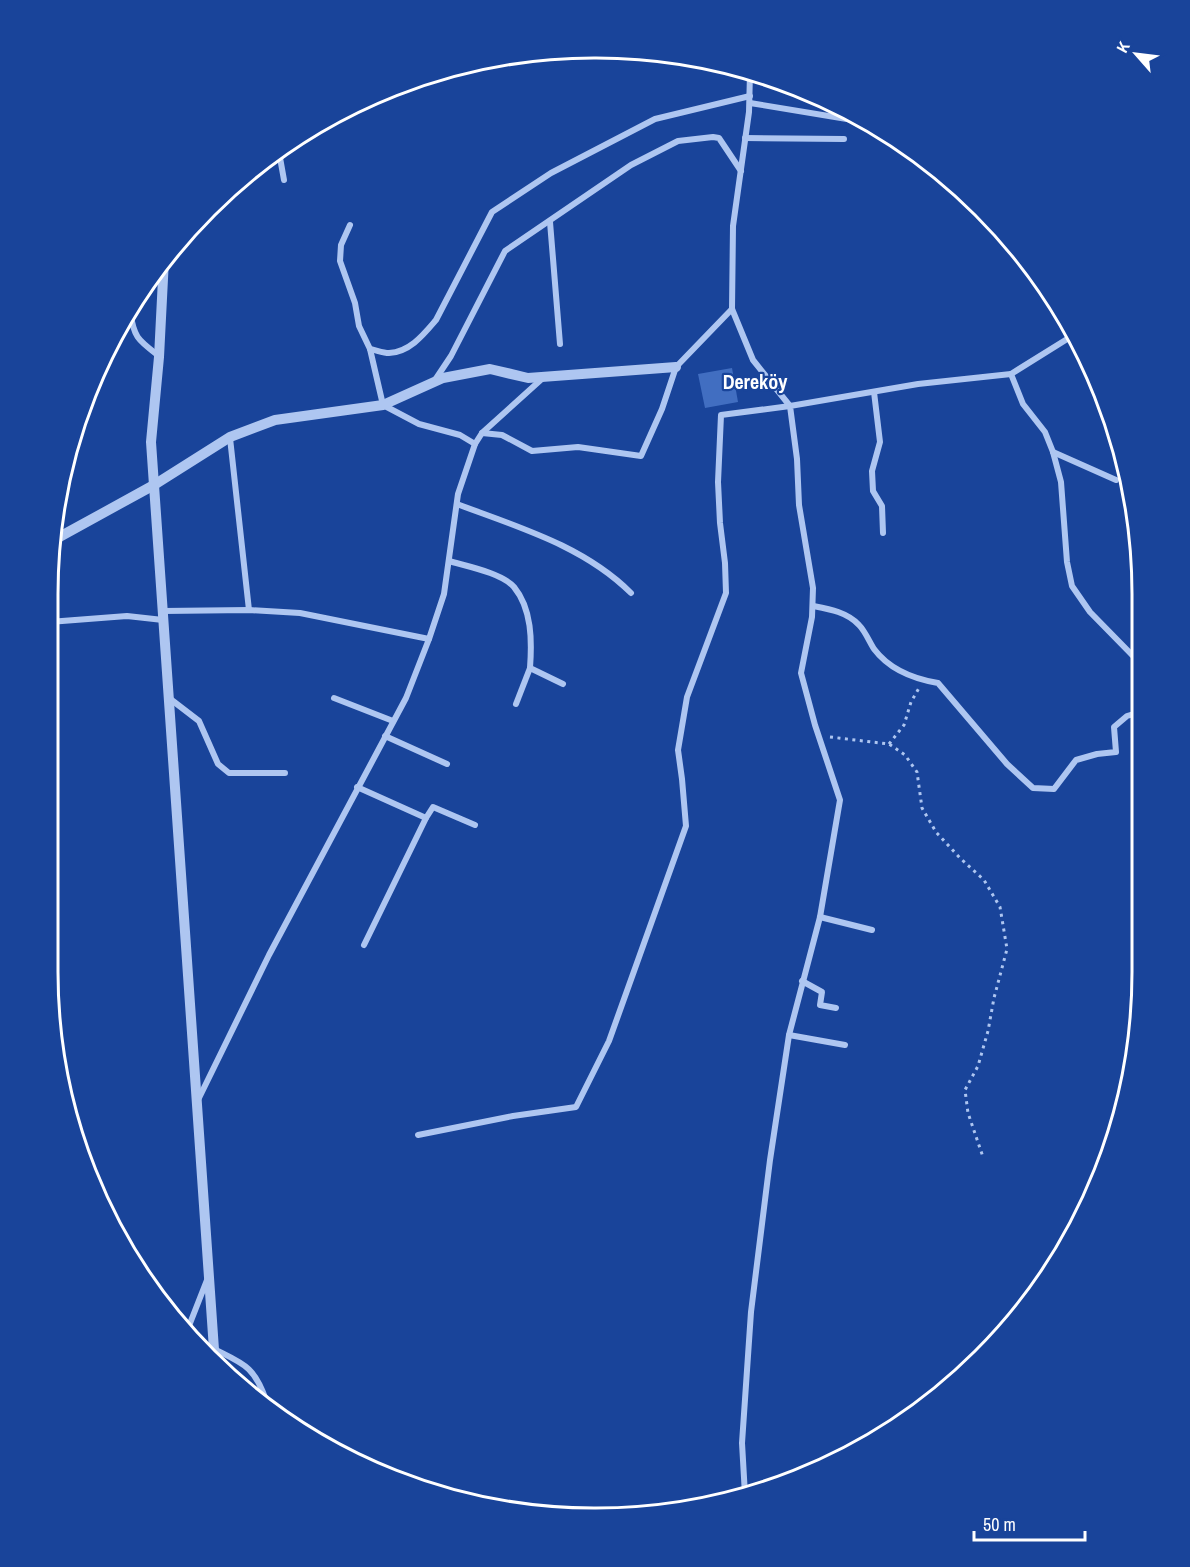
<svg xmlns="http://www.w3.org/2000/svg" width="1190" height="1567" viewBox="0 0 1190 1567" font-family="'Archivo Narrow',sans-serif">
	<rect width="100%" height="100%" fill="#19449a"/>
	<polygon fill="#416ec1" points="732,368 738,402 705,408 698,374"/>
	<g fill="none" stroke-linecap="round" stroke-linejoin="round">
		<g stroke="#aec6f1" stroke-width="3" stroke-dasharray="3 4.5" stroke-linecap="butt">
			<polyline points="830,737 889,744 905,755 917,772 922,808 936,832 960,858 984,880 1000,907 1007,949 994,998 988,1031 978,1066 965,1090 968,1113 983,1157"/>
			<polyline points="889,744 904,725 911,702 919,688"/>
		</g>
		<g stroke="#aec6f1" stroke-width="6">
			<polyline points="750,73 749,112 733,226 732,309 753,360 790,406"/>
			<polyline points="750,103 865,122"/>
			<polyline points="745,138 844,139"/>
			<polyline points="279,152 284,180"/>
			<polyline points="550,222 560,344"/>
			<polyline points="350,225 341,245 340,261 355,303 359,326 370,349 383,405 419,424 460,435 475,444"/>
			<path d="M130,311c4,27 8,29 29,45"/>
			<polyline points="1072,336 1011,374 1023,404 1045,432 1053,452 1061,482 1067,562 1072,586 1090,612 1137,660"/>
			<path d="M370,349c6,1 13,4 19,4 21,-1 35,-19 47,-33l56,-108 59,-39 104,-54 95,-23"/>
			<polyline points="435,380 451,356 505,251 631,165 678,141 713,137 719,138 741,171"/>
			<polyline points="874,392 880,442 872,471 873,491 882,506 883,533"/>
			<polyline points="482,433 502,435 532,451 578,447 641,456 662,409 676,367 732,309"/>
			<polyline points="230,438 249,610"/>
			<polyline points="1053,452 1116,480"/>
			<path d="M457,504c61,23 127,42 174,89"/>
			<path d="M449,561c17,5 53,12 65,26 18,22 18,54 16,81l33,16"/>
			<path d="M813,606c16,3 34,6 46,19 6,6 10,16 15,24 15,20 40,30 64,34l69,81 26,24 21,1 22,-29 21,-6 19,-2 -2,-25 13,-11 10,-3"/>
			<polyline points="163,611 249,610 300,613 429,639"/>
			<polyline points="49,622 127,616 163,620"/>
			<polyline points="169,698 199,721 218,764 229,773 285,773"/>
			<polyline points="334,698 393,721"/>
			<polyline points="516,704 530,668"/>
			<polyline points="385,736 447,764"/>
			<polyline points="357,787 426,818 433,807 475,825"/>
			<polyline points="820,917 872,930"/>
			<polyline points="364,945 426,818"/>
			<polyline points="802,981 822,992 820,1005 836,1008"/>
			<polyline points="789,1035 845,1045"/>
			<polyline points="199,1098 269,955 406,698 429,639 444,594 458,494 475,444 482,433 544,377"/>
			<polyline points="418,1135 513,1116 576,1107 609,1041 686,826 682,779 678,750 687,697 726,593 725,563 720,523 718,482 721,415 790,406"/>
			<polyline points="187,1331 207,1280"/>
			<path d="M214,1349c30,15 40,17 52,51"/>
			<polyline points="745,1495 742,1443 751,1312 770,1160 789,1035 820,917 840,800 815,725 801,673 812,617 813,588 799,505 797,459 790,406 918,384 1011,374"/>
		</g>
		<g stroke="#aec6f1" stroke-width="10">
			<polyline points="164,259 159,357 151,442 215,1364"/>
			<polyline points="52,541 154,485 230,437 275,420 383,405 443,378 490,369 528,378 676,367"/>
		</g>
	</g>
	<g text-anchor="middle" stroke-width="4.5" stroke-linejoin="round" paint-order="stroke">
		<g font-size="20" font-weight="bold" fill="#fff" stroke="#19449a">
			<text x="755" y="389">Dereköy</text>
		</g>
	</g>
	<path d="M0 0H1190V1567H0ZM594 58H596A536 536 0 0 1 1132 594V972A536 536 0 0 1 596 1508H594A536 536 0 0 1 58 972V594A536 536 0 0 1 594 58Z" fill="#19449a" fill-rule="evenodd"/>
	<path fill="none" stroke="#fff" stroke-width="3" d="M594 58H596A536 536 0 0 1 1132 594V972A536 536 0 0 1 596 1508H594A536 536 0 0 1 58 972V594A536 536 0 0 1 594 58Z"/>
	<g transform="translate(1136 54) rotate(298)" stroke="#19449a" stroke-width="4.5" paint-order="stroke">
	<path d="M0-4.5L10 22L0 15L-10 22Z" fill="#ffffff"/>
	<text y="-9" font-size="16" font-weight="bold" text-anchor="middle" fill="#ffffff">K</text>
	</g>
	<path d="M974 1531v9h111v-9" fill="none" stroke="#ffffff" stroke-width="3"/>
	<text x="983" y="1531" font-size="18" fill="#ffffff" stroke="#19449a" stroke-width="4.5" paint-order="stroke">50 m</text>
</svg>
